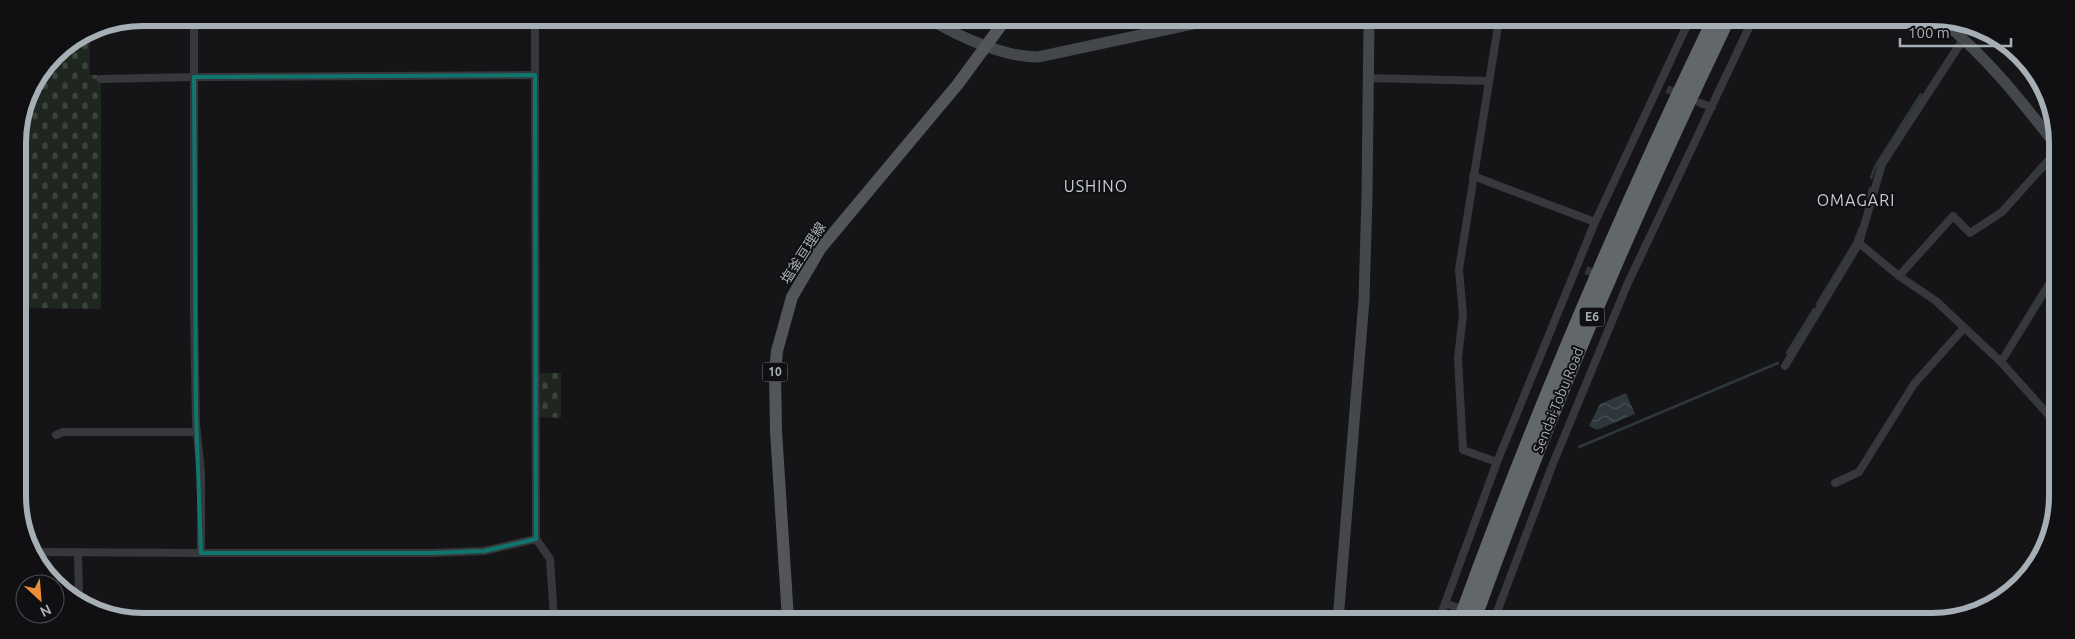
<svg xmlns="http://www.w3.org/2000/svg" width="2075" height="639" viewBox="0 0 2075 639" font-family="Ubuntu,'Noto Sans JP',sans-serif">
	<defs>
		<pattern id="cemetery-stones" width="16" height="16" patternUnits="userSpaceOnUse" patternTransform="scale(1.25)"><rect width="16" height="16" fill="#1f261f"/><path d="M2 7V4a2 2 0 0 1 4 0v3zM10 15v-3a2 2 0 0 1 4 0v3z" fill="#3d433d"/></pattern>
		<pattern id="water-waves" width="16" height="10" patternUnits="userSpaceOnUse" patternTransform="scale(1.25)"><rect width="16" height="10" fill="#2e383c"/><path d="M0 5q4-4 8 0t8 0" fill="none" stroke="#495256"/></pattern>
	</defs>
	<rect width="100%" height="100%" fill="#151517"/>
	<g fill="url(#cemetery-stones)">
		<polygon points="90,30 90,75 101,75 101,309 19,308 18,136 30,88 55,54"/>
		<polygon points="539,373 561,373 561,418 539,417"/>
	</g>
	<polygon fill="url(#water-waves)" points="1626,393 1635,414 1597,430 1589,426 1600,404"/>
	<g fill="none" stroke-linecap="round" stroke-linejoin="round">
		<g stroke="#2e383c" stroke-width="2.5">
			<polyline points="1963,31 1969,25"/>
			<polyline points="1871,178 1876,165 1921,94"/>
			<polyline points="1868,199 1870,188"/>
			<polyline points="1817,304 1854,243 1860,228"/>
			<polyline points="1787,353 1814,309"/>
			<polyline points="1579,447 1778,363"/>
			<polyline points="750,619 782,615"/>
		</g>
		<g stroke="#323437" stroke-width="8" stroke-dasharray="8 4" stroke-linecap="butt">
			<polyline points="1667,89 1681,95"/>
			<polyline points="1586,270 1619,283"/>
		</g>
		<g stroke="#36383b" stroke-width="8">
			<polyline points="194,18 194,311 196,424 201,473 201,553 431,553 484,551 536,539"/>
			<polyline points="1672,21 1686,27"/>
			<polyline points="1964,38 1882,164 1859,243 1899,276 1936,301 2001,362 2054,421"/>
			<polyline points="535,75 535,18"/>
			<polyline points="1367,78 1489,81"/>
			<polyline points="101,79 194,77 535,75 536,539 550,559 554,618"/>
			<polyline points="1700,103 1712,107"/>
			<polyline points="1473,176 1595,222"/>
			<polyline points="1899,276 1953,216 1970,233 2002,212 2055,153"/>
			<polyline points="2001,362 2054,276"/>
			<polyline points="1785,366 1859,243"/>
			<polyline points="56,435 63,432 196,432"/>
			<polyline points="1497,462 1463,450 1458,358 1463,315 1459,269 1498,26 1497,21"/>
			<polyline points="1835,483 1859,472 1914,384 1964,328"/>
			<polyline points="36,552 201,553"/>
			<polyline points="78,552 79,597"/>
			<polyline points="1445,603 1456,607"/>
			<polyline points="1439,620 1497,462 1595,222 1689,21"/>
			<polyline points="1494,620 1552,466 1627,285 1752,21"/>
		</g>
		<g stroke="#44474b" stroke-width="11">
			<path d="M930,19c29,18 74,38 108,38l173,-37"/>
			<path d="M1944,22c45,38 75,76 111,122"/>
			<polyline points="1338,620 1364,300 1367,196 1369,20"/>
		</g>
		<polyline stroke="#52555a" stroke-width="12" points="788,619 776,431 775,373 777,351 792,297 820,249 958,84 1005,20"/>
		<g stroke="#62676c" stroke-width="14">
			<path d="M1460,620c74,-204 159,-403 253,-599"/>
			<path d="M1474,620c73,-204 159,-403 253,-599"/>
		</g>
	</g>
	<path fill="none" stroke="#0f766e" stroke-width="4" stroke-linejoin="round" d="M535,75l1,464 -52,12 -53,2h-230l-5,-140 -2,-336z"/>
	<g text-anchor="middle" stroke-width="4" stroke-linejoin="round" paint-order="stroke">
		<g fill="#101012" stroke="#7a7f85" stroke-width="1">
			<rect x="1579.5" y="307.5" width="25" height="19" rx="4"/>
			<rect x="762.5" y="362.5" width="25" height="19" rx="4"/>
		</g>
		<g font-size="12" font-weight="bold" fill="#a7afb6">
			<text x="1592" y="321">E6</text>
			<text x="775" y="376">10</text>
		</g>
		<g font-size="14" fill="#a7afb6" stroke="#101012">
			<text transform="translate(803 253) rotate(-57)" y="5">塩釜亘理線</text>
			<text transform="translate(1558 400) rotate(-68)" y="5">Sendai-Tobu Road</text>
		</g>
		<g font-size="16" letter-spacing="1" fill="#c8cdd2" stroke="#101012">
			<text x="1096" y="192">USHINO</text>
			<text x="1856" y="206">OMAGARI</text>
		</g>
	</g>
	<path d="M0 0H2075V639H0ZM143 26H1932A117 117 0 0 1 2049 143V496A117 117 0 0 1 1932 613H143A117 117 0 0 1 26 496V143A117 117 0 0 1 143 26Z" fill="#101012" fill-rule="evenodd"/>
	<path fill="none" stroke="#a7afb6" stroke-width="6" d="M143 26H1932A117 117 0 0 1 2049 143V496A117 117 0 0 1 1932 613H143A117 117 0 0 1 26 496V143A117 117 0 0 1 143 26Z"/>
	<g transform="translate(40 599) rotate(154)"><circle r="24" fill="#101012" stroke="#4c5054"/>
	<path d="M0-4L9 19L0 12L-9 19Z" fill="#eb8e39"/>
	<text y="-8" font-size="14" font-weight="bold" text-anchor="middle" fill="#a7afb6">N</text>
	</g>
	<path d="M1900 38v8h111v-8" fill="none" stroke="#a7afb6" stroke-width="2.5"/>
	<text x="1908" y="38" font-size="15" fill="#a7afb6" stroke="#101012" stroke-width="4" paint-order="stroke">100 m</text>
</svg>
